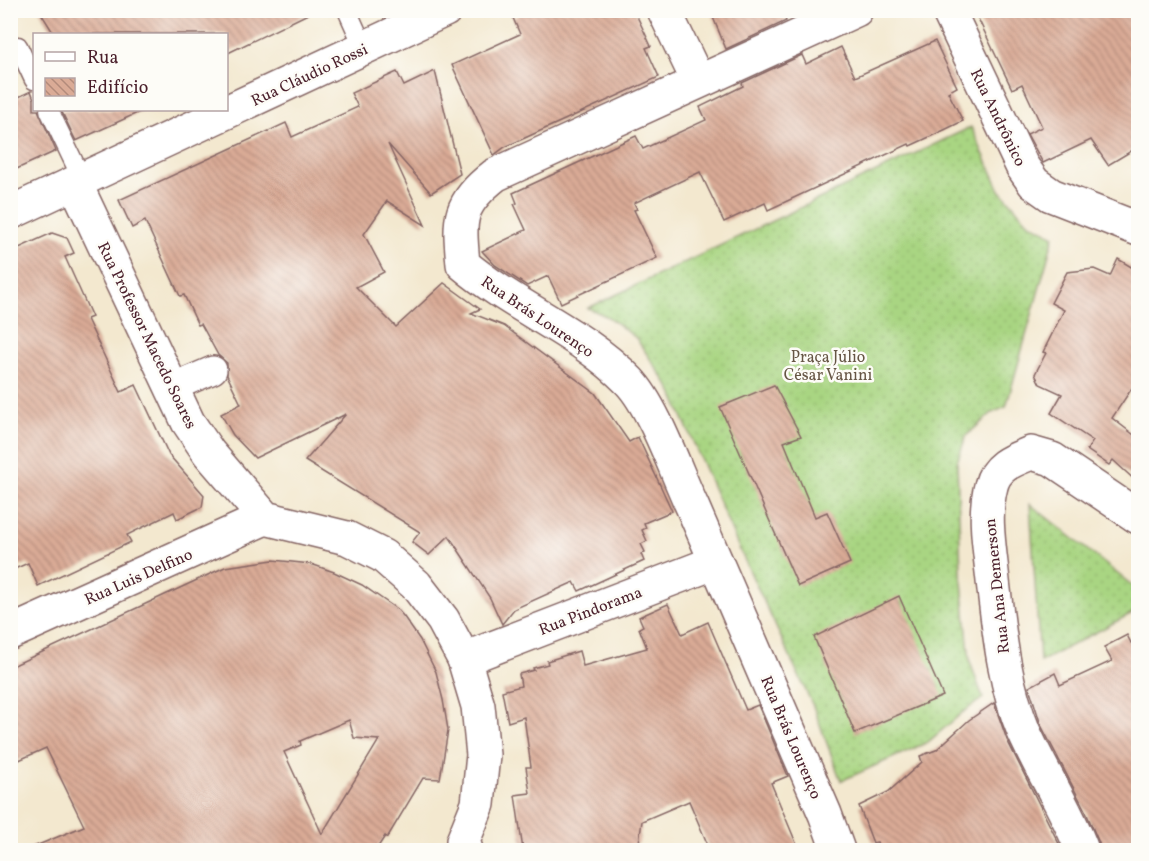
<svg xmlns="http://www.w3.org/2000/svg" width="1149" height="861" viewBox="0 0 1149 861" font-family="Vollkorn,serif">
	<defs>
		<pattern id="grass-dots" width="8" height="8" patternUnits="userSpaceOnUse" patternTransform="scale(1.5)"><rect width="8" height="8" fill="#a9d582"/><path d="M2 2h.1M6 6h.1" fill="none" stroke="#93b670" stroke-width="1.8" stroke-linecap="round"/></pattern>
		<pattern id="building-back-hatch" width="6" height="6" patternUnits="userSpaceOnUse" patternTransform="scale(1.5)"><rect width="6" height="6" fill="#daab96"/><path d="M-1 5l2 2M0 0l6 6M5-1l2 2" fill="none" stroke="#b38b7b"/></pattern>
	</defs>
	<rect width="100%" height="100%" fill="#fdfcf7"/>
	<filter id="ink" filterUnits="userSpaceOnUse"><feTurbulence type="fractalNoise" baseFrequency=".0167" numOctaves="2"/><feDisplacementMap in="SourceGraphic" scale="12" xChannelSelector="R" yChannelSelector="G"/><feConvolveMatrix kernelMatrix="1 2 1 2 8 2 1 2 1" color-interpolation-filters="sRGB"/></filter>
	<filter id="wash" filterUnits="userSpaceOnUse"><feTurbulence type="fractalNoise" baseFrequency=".008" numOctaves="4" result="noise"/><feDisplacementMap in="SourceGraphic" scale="24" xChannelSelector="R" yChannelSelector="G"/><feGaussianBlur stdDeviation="1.35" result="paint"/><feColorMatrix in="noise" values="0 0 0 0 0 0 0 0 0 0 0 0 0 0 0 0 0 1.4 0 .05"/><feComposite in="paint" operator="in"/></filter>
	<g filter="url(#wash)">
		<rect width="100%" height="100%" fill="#f3e8cf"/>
		<g fill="url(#grass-dots)" stroke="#7a7a56" stroke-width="1.5">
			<polygon points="971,127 1000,190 1028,222 1054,236 1006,407 992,413 966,436 957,462 961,572 970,662 983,698 962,713 928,742 841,781 813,706 738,546 670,388 636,338 608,317 588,308"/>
			<polygon points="1030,504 1138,590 1138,610 1040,662"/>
		</g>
		<g id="blocks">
			<g fill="url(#building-back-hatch)" fill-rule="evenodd">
				<polygon points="39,10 316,10 226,54 226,34 54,34"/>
				<polygon points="528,10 634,10 651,46 646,48 659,77 505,147 494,155 452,65 520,34 513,18"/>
				<polygon points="710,10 781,10 786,21 726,49"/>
				<polygon points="974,10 1138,10 1138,147 1108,165 1091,140 1043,163 1027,134 1042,127 1022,84 1012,89"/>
				<polygon points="935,41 957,87 948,92 963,121 938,133 910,146 909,144 768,210 765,203 724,222 700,172 634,203 637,209 634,210 657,258 561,303 548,276 527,286 495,265 482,251 526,230 514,204 517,203 513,193 636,136 643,149 706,120 700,107 743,86 742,83 802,55 806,64 841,47 855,77"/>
				<polygon points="435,71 460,174 431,193 388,144 425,225 387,201 364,234 384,272 356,287 396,327 444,283 480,309 471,313 504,326 595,393 629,442 638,437 672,511 644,523 646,528 642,530 647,541 641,544 645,552 641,554 644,561 579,591 574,582 514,609 502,624 490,598 449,536 429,555 412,542 420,532 305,461 346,414 255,458 233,435 221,414 241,404 227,375 227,363 218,355 201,324 198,325 184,295 180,296 145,221 132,228 119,200 286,123 292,137 358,107 351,93 397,72 404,86"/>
				<polygon points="31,91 34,99 34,110 38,110 56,151 10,172 10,101"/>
				<polygon points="61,110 144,110 76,141"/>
				<polygon points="52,233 67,238 74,253 65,257 92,317 87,319 121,392 136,385 169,455 204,495 202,507 177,519 174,512 127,535 131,542 38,586 28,563 10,571 10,252"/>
				<polygon points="1118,259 1138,271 1138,379 1112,418 1138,438 1138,483 1113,460 1109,465 1087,450 1093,441 1051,413 1062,394 1040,384 1035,374 1046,353 1043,352 1064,310 1051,303 1067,272 1094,269 1110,276"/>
				<polygon points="774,385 801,436 784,442 815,517 827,512 850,563 798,586 720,407"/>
				<path d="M273,560l38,4 23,8 28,13 36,25 6,7 16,23 16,32 7,28 5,30 -8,49 -17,-1 -36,60 -2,-2 -9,14h-350l58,-24 -38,-78 -36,16v-97l215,-100zM349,720l5,18 25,2 -57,94 -38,-82 17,-7 -1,-4z"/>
				<polygon points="899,596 943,696 855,733 814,637"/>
				<polygon points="668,604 682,634 708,622 746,710 758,705 788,776 771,783 799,850 710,850 689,801 642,821 639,843 624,847 624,850 563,850 562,846 540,850 523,850 515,795 530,793 526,767 531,767 524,717 508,722 502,691 521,686 519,674 534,670 533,668 548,664 547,661 579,651 583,666 647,648 639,628 643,626 639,617"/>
				<polygon points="1127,635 1131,643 1138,639 1138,850 1100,850 1099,843 1086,812 1041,725 1029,687 1055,673 1060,685 1112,661 1104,647"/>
				<polygon points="994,703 1007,740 1062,850 880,850 877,842 873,843 859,806 888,792 922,762 920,756 936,750 969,720"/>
			</g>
		</g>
	</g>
	<g filter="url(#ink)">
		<use href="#blocks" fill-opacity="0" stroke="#856564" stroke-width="1.5"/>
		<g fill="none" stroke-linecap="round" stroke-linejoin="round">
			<defs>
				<g id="service">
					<polyline points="347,10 364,48"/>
					<polyline points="18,46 34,80"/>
					<polyline points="49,110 82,179"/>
				</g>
				<polyline id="pedestrian" points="171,388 213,370"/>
				<g id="minor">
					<polyline points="664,10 698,81"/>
					<polyline points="948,10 1022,166 1034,183 1051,195 1138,229"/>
					<polyline points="75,183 188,422 209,453 265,518 347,538 383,556 416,585 443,620 464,659 478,706 483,755 478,804 463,841 466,850"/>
					<polyline points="10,213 445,10"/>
					<polyline points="10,633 265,518"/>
					<polyline points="464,659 716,562"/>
					<path d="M838,850l-13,-36c-44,-103 -89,-205 -133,-308 -16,-34 -38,-99 -63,-125 -48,-49 -114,-73 -166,-117 -4,-45 -6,-59 32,-89l361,-165"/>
					<path d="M1082,850c-15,-40 -40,-78 -58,-118 -20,-48 -25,-100 -31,-151 -3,-30 -10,-66 -2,-95 5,-21 23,-26 40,-33l21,6 86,58"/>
				</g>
			</defs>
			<use href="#service" stroke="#856564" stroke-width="21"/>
			<use href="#pedestrian" stroke="#856564" stroke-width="30"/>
			<use href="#minor" stroke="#856564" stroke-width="36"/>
			<use href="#service" stroke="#fff" stroke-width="18"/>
			<use href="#pedestrian" stroke="#fff" stroke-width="27"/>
			<use href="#minor" stroke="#fff" stroke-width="33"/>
		</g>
	</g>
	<g text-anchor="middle" stroke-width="5" stroke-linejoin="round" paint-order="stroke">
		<g font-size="16" fill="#4a1f2b" stroke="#fdfcf7">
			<text transform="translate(309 74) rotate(-25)" y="6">Rua Cláudio Rossi</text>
			<text transform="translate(999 117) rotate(64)" y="6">Rua Andrônico</text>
			<text transform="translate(538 316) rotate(34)" y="6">Rua Brás Lourenço</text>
			<text transform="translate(148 335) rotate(64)" y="6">Rua Professor Macedo Soares</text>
			<text transform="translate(138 576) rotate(-24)" y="6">Rua Luis Delfino</text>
			<text transform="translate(996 586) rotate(-96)" y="6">Rua Ana Demerson</text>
			<text transform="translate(590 610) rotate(-21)" y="6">Rua Pindorama</text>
			<text transform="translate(792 737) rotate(67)" y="6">Rua Brás Lourenço</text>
		</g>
		<g font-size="16" fill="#665645" stroke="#fdfcf7">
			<text x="828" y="362">Praça Júlio<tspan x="828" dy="18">César Vanini</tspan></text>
		</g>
	</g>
	<rect width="1149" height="861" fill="none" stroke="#fdfcf7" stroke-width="36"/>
	<rect x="33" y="33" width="195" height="78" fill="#fdfcf7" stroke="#b5a4a5" stroke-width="1.5"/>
	<rect x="45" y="52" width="30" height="9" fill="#ffffff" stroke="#b5a4a5" stroke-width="1.5"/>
	<text x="87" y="63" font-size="18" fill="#4a1f2b">Rua</text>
	<rect x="45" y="78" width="30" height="18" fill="url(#building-back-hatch)" stroke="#b5a4a5" stroke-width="1.5"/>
	<text x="87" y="93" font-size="18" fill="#4a1f2b">Edifício</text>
</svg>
